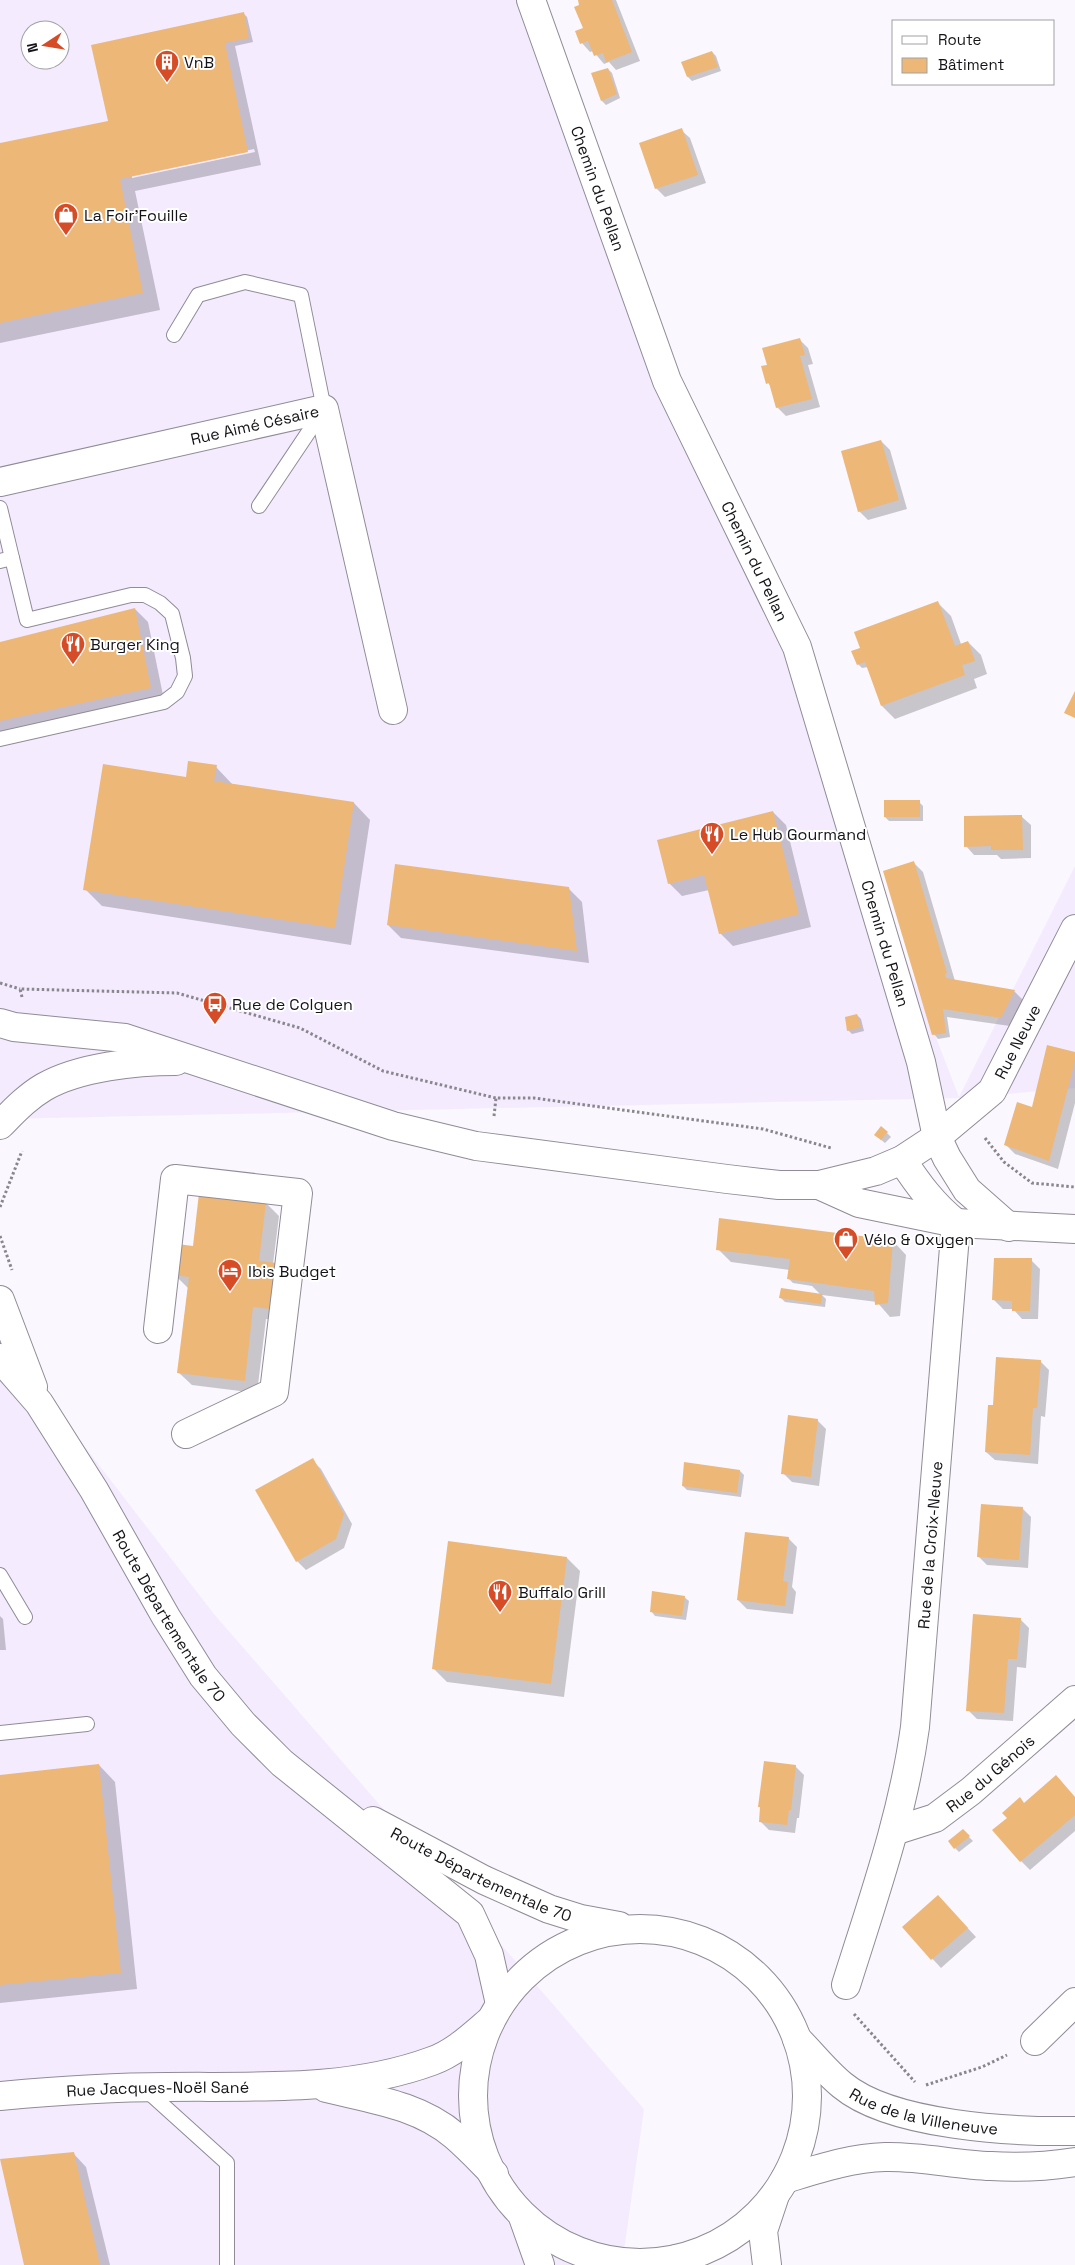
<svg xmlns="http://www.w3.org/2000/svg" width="1075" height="2265" viewBox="0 0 1075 2265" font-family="'Space Grotesk',sans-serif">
	<rect width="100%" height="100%" fill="#faf7fe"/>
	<g fill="#f4ebff" fill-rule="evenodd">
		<path d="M0,0h535l424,1097 116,-231v222l-116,10 -959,21zM30,30h30v30h-30z"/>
		<polygon points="0,1337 214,1614 644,2109 622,2265 0,2265"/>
	</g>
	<g fill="#0003" fill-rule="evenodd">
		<polygon points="579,0 616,0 640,61 616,70 609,62 604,64 593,51 590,52 582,43 584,29"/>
		<path d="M243,13l4,4 6,25 -18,4 26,119 -126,26 25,119 -160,33v-199l109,-22zM254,149l1,3 -123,26v-3z"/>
		<polygon points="712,52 716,56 721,71 692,81 688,77 683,62"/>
		<polygon points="608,69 612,73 620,98 606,105 602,101 593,74"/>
		<polygon points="681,130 690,138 706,183 665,197 656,188"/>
		<polygon points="799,339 808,348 813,364 808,365 820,407 786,416 777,407 771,386 768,383 768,366"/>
		<polygon points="881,441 890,450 907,509 868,520 859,511"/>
		<polygon points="938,603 951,616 961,644 968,642 981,655 987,674 974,679 977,688 895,719 882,706 868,667 862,668 858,664 859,649"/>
		<polygon points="135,609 148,622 164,700 0,733 0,644"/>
		<polygon points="216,767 233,785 354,803 370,820 351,945 102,906 85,889 187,778"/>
		<polygon points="919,802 923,806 923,821 889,821 885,817"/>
		<polygon points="773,812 786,825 811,927 733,946 720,933 709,890 682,896 669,883"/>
		<polygon points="1022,817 1031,825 1031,858 1001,859 997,855 974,855 966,846"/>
		<polygon points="914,863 923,872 955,981 1014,991 1023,1000 1010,1026 947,1017 950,1037 938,1039 934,1034"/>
		<polygon points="569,889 582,902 589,963 401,938 388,925"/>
		<polygon points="857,1015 861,1019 864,1031 852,1034 848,1030"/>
		<polygon points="1075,1054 1075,1103 1058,1169 1015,1154 1006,1145"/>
		<polygon points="887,1133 891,1137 885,1143 880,1139"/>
		<polygon points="266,1203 279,1216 273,1264 283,1321 266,1319 257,1393 192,1385 178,1372 188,1288 175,1275 194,1248"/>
		<polygon points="893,1241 906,1255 900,1316 890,1317 877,1302 822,1295 826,1299 825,1307 785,1302 781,1298 821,1295 812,1286 793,1283 789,1279 790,1270 731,1262 718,1249"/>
		<polygon points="1031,1260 1040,1269 1038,1319 1022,1319 1013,1309 1003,1309 994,1300"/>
		<polygon points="1040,1361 1049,1370 1045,1417 1041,1416 1038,1464 995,1460 986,1452 994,1406"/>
		<polygon points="817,1420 826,1429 819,1486 792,1482 783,1473"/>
		<polygon points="312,1460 321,1469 352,1524 344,1548 306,1570 297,1561"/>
		<polygon points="740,1471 744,1475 741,1497 687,1490 683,1486"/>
		<polygon points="1022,1508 1031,1517 1028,1568 987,1565 978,1556"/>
		<polygon points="788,1538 797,1547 792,1587 796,1592 793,1614 747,1609 738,1600"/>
		<polygon points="567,1558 580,1571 564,1697 447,1682 434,1669"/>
		<polygon points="684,1597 689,1601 686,1620 655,1616 651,1611"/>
		<polygon points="0,1616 3,1619 6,1650 0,1650"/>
		<polygon points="1020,1619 1029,1628 1026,1668 1017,1667 1013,1721 977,1719 968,1710"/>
		<polygon points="99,1765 115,1782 137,1989 0,2003 0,1777"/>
		<polygon points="795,1766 804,1775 799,1818 797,1818 795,1833 769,1830 760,1821"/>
		<polygon points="1075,1798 1075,1831 1030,1870 1021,1861 1024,1804"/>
		<polygon points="963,1831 973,1841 959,1852 955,1848"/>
		<polygon points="938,1896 976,1937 941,1968 903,1927"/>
		<polygon points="73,2153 86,2167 110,2265 25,2265"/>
	</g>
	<g fill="#edb778">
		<polygon points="578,0 612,0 632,52 606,62 603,53 594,56 588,41 580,44 575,31 583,28 574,7 579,5"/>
		<polygon points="244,12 249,38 225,43 248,152 120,179 143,293 0,323 0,143 108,121 91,45"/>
		<polygon points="712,51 718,67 687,77 681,62"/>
		<polygon points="608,68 617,94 601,101 591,73"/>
		<polygon points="682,128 698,175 655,189 639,143"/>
		<polygon points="800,338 805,355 800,356 812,399 776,408 769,383 766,384 761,366 767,365 762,348"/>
		<polygon points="881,440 899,500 858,512 841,451"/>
		<polygon points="938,601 955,646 968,641 975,661 962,665 965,675 881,706 865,662 857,665 851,651 860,648 854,632"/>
		<polygon points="135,608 151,688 0,721 0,642"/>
		<polygon points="1075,691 1075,718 1064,713"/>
		<polygon points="188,761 217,765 214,781 354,802 335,928 83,890 103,764 186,777"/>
		<rect x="884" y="800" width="36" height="17"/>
		<polygon points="773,811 799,914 719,934 704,875 668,884 657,840"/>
		<polygon points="1022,815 1023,850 991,850 991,846 964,847 964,816"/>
		<polygon points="914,861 947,973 945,974 946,978 1015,990 1001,1018 943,1009 946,1033 932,1035 883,871"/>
		<polygon points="395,864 569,887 577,951 387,925"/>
		<polygon points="857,1014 861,1027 847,1031 845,1017"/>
		<polygon points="1047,1045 1075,1052 1075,1061 1049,1161 1004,1145 1017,1102 1032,1107"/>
		<polygon points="881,1126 888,1132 881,1140 874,1135"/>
		<polygon points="199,1193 266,1202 259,1261 277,1263 271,1309 253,1307 245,1381 177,1373 189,1277 174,1275 177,1244 193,1246"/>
		<polygon points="719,1218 893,1240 888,1303 875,1305 874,1291 787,1279 790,1259 716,1250"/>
		<polygon points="994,1258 1032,1258 1030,1311 1012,1311 1012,1301 992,1300"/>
		<polygon points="781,1288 822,1294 821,1304 779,1298"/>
		<polygon points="996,1357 1041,1360 1037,1408 1033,1408 1030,1455 985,1452 988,1405 993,1405"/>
		<polygon points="788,1415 818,1419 811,1477 781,1474"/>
		<polygon points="313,1458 344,1514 336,1539 296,1562 255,1490"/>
		<polygon points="684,1462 740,1470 737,1493 682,1486"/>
		<polygon points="981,1504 1023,1507 1019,1560 977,1557"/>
		<polygon points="745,1532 789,1537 783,1581 788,1582 785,1606 737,1600"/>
		<polygon points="448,1541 567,1557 551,1684 432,1669"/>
		<polygon points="652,1591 685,1596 682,1616 650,1612"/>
		<polygon points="973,1614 1021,1618 1017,1659 1008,1659 1004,1713 966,1711"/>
		<polygon points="764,1761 796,1765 791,1810 789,1810 787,1825 759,1822 760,1807 758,1807"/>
		<polygon points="99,1764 121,1973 0,1985 0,1775"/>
		<polygon points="1056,1775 1075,1797 1075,1815 1020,1862 992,1830 1007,1818 1002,1813 1020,1797 1024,1803"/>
		<polygon points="963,1829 970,1836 954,1849 948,1841"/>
		<polygon points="938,1895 968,1928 931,1960 902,1927"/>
		<polygon points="74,2152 100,2265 24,2265 0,2159"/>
	</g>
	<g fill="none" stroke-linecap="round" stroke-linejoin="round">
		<defs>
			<g id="service">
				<polyline points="174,335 198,295 245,282 301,295 324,409 259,506"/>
				<polyline points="0,508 12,558"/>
				<polyline points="0,561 12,558 27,620 131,595 145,595 160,603 172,614 183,658 185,676 177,692 164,702 0,739"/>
				<polyline points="0,1575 25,1617"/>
				<polyline points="0,1733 87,1724"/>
				<polyline points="145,2089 227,2163 227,2265"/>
			</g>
			<g id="minor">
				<path id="s1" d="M531,0l136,381 130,266 124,415 16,75 10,21 20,32 42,37"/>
				<path id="s2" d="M0,482l324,-73 69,301"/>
				<path id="s3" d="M0,1023l14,4 111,11 268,88 83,20 251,33 52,6h40l57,-14 26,-11 35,-23 55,-46 83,-162"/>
				<path d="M0,1125c14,-14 27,-28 44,-38 35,-20 92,-26 132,-26"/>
				<path d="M902,1160c16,24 31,45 54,63"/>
				<polyline points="819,1185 859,1203 956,1223 1075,1229"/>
				<polyline points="158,1329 175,1179 298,1193 274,1392 186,1434"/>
				<path id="s4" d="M894,1831l41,-13 36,-27 104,-91"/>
				<path id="s5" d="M846,1985c27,-86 57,-170 69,-258l41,-504"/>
				<polyline points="1035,2041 1075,2002"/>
				<path d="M326,2088c45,11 93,17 129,48 14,12 26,25 39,38"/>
				<path id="s6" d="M0,2096c55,-5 111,-9 166,-9 89,-1 182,5 266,-26 23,-8 41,-26 59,-41"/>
				<polyline points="677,2259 683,2265"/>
				<polyline points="767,2265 763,2231 775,2195"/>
			</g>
			<g id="primary">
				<polyline points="0,1300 33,1387"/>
				<path id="s7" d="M0,1358l39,45 55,87 72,127 37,59 40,48 39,39 188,151 19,41 11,49"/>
				<path id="s8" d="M373,1821l111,59 65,29 32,10 38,7"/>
				<circle cx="640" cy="2096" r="167"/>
				<path id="s9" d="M797,2039c15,15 29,33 45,46 49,41 171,47 233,46"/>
				<path d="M785,2179c33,-10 65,-21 100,-22 36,-1 71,8 106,9 28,2 57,0 84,-4"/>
				<polyline points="523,2217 540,2265"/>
			</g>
		</defs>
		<use href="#service" stroke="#908b96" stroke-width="16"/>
		<use href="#minor" stroke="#908b96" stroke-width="30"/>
		<use href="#primary" stroke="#908b96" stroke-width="30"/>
		<g stroke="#89868c" stroke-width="3" stroke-dasharray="2.5 2.5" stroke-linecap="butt">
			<polyline points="0,983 20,989"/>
			<polyline points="22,997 20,989 177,993 300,1028 383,1071 496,1098"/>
			<polyline points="494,1116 496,1098 534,1098 763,1129 831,1148"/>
			<polyline points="985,1138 1004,1162 1032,1183 1075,1187"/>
			<polyline points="0,1207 22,1151"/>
			<polyline points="0,1236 12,1270"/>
			<polyline points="854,2014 915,2082"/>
			<polyline points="926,2085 982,2067 1007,2055"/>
		</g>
		<use href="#service" stroke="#fff" stroke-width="14"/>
		<use href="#minor" stroke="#fff" stroke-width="28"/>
		<use href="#primary" stroke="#fff" stroke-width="28"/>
	</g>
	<defs>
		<symbol id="building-pin" viewBox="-11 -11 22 30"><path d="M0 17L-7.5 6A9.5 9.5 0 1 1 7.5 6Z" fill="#d54c27" stroke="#fff"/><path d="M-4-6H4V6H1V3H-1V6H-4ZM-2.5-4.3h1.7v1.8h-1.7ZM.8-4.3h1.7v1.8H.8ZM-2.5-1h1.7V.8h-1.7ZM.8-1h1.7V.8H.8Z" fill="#fff"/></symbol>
		<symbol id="shop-pin" viewBox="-11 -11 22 30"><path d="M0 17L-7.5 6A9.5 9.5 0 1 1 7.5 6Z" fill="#d54c27" stroke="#fff"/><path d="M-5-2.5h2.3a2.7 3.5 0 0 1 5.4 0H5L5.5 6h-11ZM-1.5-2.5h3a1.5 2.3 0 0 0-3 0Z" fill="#fff"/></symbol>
		<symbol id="restaurant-pin" viewBox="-11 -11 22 30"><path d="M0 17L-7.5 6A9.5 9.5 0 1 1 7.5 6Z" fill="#d54c27" stroke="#fff"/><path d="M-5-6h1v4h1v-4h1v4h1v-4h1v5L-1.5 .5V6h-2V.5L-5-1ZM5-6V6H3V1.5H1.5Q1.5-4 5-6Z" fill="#fff"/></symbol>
		<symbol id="bus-pin" viewBox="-11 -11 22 30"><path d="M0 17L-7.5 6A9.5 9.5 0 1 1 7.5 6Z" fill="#d54c27" stroke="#fff"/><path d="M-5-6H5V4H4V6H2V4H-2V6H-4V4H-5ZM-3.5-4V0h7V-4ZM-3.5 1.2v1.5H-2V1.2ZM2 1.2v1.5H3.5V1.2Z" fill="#fff"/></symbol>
		<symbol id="hotel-pin" viewBox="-11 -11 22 30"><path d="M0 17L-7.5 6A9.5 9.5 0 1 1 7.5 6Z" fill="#d54c27" stroke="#fff"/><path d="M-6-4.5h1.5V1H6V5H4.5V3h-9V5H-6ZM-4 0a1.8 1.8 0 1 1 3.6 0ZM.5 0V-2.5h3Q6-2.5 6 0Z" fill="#fff"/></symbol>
	</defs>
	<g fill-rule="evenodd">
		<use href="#building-pin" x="153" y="48" width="28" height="38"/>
		<use href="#shop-pin" x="52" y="201" width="28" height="38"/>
		<use href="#restaurant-pin" x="59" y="630" width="28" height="38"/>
		<use href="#restaurant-pin" x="698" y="820" width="28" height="38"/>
		<use href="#bus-pin" x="201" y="990" width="28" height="38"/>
		<use href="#shop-pin" x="832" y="1225" width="28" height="38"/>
		<use href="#hotel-pin" x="216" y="1257" width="28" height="38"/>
		<use href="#restaurant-pin" x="486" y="1578" width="28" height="38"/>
	</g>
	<g text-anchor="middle" stroke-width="4" stroke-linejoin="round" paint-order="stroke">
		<g font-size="16" fill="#151317" stroke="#fff" text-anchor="start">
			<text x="184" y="68">VnB</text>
			<text x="84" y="221">La Foir'Fouille</text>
			<text x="90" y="650">Burger King</text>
			<text x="730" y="840">Le Hub Gourmand</text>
			<text x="232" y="1010">Rue de Colguen</text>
			<text x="864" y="1245">Vélo &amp; Oxygen</text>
			<text x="248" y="1277">Ibis Budget</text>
			<text x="518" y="1598">Buffalo Grill</text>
		</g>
		<g font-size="16" fill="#151317" stroke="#fff">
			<text dy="6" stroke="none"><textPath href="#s1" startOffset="200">Chemin du Pellan</textPath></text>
			<text dy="6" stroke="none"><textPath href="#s2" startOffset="261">Rue Aimé Césaire</textPath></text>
			<text dy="6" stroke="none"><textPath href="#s1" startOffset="605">Chemin du Pellan</textPath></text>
			<text dy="6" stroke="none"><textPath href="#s1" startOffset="1010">Chemin du Pellan</textPath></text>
			<text dy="6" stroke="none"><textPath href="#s3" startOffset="1095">Rue Neuve</textPath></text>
			<text dy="6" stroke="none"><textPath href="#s5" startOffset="450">Rue de la Croix-Neuve</textPath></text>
			<text dy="6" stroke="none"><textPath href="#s7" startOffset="309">Route Départementale 70</textPath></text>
			<text dy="6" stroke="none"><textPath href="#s4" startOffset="114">Rue du Génois</textPath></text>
			<text dy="6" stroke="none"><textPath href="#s8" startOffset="121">Route Départementale 70</textPath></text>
			<text dy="6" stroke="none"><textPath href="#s6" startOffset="158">Rue Jacques-Noël Sané</textPath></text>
			<text dy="6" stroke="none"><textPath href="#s9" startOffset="152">Rue de la Villeneuve</textPath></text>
		</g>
	</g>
	<rect x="892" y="20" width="162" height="65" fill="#ffffff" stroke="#a1a1a2"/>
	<rect x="902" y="36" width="25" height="8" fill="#ffffff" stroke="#a1a1a2"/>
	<text x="938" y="45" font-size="15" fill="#151317">Route</text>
	<rect x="902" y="58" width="25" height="15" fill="#edb778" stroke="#a1a1a2"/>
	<text x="938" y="70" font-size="15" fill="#151317">Bâtiment</text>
	<g transform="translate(45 45) rotate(258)"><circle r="24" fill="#ffffff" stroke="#a1a1a2"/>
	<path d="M0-4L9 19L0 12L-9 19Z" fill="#d54c27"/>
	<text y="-8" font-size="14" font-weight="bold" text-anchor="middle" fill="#151317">N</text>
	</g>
</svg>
